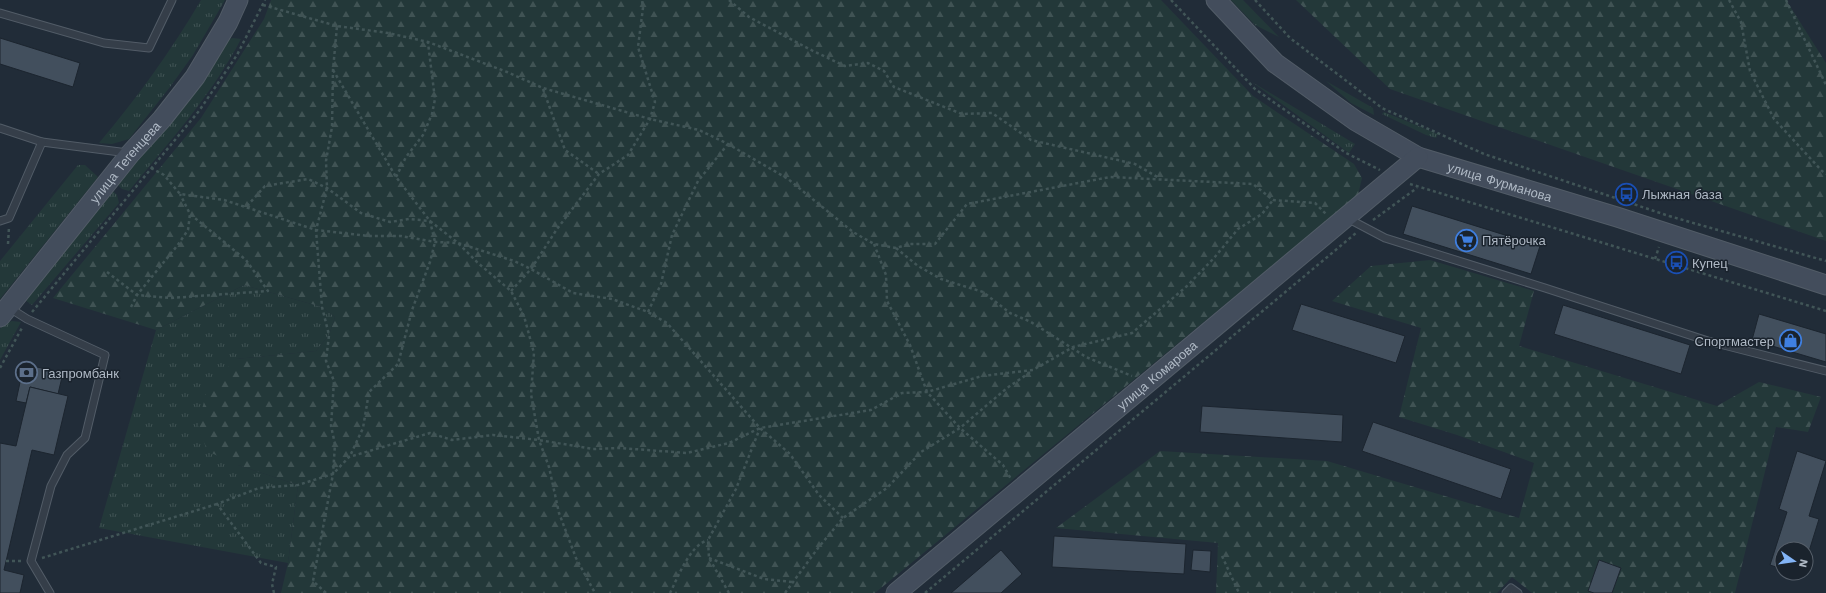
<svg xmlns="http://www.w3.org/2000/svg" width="1826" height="593" viewBox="0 0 1826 593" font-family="'Work Sans',sans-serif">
	<defs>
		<pattern id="grass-tufts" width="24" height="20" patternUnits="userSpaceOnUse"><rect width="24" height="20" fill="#233839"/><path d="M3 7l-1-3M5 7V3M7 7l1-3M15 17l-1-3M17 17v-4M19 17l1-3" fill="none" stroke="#405354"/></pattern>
		<pattern id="forest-firs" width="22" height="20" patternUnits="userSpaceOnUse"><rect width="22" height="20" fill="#233839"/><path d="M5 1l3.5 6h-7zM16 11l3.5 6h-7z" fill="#405354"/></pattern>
	</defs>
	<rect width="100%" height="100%" fill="#212c38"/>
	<g fill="url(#grass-tufts)">
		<path d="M201,0h24l-32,55 -23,32 -41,52 -17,5 -13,-1c38,-45 72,-92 102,-143z"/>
		<polygon points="1231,0 1243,0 1279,37 1255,25"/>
		<path d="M233,38l8,1c-29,56 -72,103 -112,152l-7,-2 -6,-6 110,-143z"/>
		<polygon points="1326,81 1373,108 1374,115 1351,103"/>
		<polygon points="1252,82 1355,144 1349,153"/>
		<polygon points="1384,112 1438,134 1436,138 1426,135 1382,114"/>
		<polygon points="78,165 85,165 98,177 0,299 0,261"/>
		<polygon points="112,190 117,195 119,203 32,305 22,298"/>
		<polygon points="244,285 322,307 335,317 329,335 316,351 236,359 238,465 298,485 288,563 99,528 156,330"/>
		<polygon points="12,321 21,322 0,360 0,329 3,324"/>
	</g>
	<g fill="url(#forest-firs)">
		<polygon points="271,0 1161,0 1253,96 1354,164 1362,178 1358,195 875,593 281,593 288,563 298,485 238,465 207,451 198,424 208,387 236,359 316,351 329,335 335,317 322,307 244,285 156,330 53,298 201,118 264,19"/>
		<polygon points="1296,0 1786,0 1826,63 1826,241 1390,89"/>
		<polygon points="1430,260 1534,291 1519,346 1717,406 1759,382 1821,397 1808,432 1776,427 1735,593 1532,593 1512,577 1497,593 1216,593 1218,543 1056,528 1160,451 1327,461 1519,518 1534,463 1457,435 1399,417 1421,328 1332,301 1371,266"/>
	</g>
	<g fill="#424f5d" stroke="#1c252f">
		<polygon points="0,38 80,63 73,87 0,64"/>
		<polygon points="1412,206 1540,246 1531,274 1403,234"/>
		<polygon points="1301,304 1405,336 1396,363 1292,330"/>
		<polygon points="1563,305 1690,345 1681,374 1554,334"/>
		<polygon points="1759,314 1826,334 1826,362 1752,340"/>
		<polygon points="24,364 63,373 58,394 30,387 26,403 16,401"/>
		<polygon points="30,387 68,396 54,455 32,450 4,570 24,575 20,593 0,593 0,443 16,446"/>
		<polygon points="1202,406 1343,415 1342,442 1200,432"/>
		<polygon points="1373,422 1511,469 1501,499 1362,451"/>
		<polygon points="1797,451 1826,461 1809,516 1819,519 1806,561 1806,549 1782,549 1782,569 1770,565 1787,512 1779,509"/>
		<polygon points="1054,536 1186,544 1184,574 1052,567"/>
		<polygon points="1001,550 1022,574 1001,593 951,593"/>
		<polygon points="1193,550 1211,551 1210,572 1191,570"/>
		<polygon points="1599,560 1621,568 1612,593 1594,593 1588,591"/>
	</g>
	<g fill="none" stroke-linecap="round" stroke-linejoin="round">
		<defs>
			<g id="lane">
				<polyline points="0,13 104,43 149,48 172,0"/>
				<polyline points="0,128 42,142 128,153"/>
				<polyline points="1347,218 1385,238 1545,288 1708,341 1826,371"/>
				<polyline points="0,221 9,218 42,142"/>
				<polyline points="8,307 27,319 105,355 85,438 67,455 51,486 31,561 50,593"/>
				<polyline points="1506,593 1511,588 1518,593"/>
			</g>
			<g id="secondary">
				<path id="s1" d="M1216,0l59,63 81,58 62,36 199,60 209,68"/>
				<path id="s2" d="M0,317l130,-163 32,-35 33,-42 33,-55 10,-22"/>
				<path id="s3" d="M896,593l522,-436"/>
			</g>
		</defs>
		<use href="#lane" stroke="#525c67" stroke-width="9"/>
		<use href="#secondary" stroke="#525c67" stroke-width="21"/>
		<g stroke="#415557" stroke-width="2.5" stroke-dasharray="3 3" stroke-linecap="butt">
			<polyline points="729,0 749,17 813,51 845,66 868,63 884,71 894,87 962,114 992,113 1031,140 1135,164 1159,178"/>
			<polyline points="1171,0 1255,89 1346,153 1380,170"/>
			<polyline points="1255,0 1290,38 1382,108 1484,154 1669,216"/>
			<polyline points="1729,0 1741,22 1750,71 1774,119 1822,171 1826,174"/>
			<polyline points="1786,0 1826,85"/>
			<polyline points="263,5 337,26 388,33 428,42 507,72 543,88 650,119 699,130 728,144 788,179 853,232 874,244 896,248 909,244 935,244 967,204 1110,177 1253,184 1273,200 1315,203 1326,214"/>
			<polyline points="333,70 396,177 430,221 458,243 478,263 511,291 524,316 534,353 531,394 539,440 549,467 559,513 576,558 595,593"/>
			<polyline points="543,89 565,150 599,174"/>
			<polyline points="151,168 164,175 180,194 224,200 316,230 369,236 401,236 435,242 458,243 514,261 531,269 573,293 612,299 648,312 667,323 760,428 790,454 819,495 843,518"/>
			<polyline points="396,177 406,157 423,135 432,114 435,99 428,43"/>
			<polyline points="1410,184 1826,311"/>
			<polyline points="247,206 265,186 308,179 327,188 361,213 390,222 409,219 430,221 435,242 430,262 412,310 398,364 369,392 363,428 350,456"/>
			<polyline points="1669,216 1826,261"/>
			<polyline points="1373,220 1417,188"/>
			<polyline points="8,244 9,227"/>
			<polyline points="874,244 886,275 887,301 910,345 927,392 960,428 1003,465 1011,479"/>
			<polyline points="896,248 918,266 941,279 983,292 1010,313 1031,322 1086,357 1132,376"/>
			<polyline points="1655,259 1659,247"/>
			<polyline points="107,272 137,295 171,298 268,291 246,260 190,214 180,194"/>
			<polyline points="511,291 531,269 557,229 599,174 628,155 650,119 655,102 638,47 643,8 642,0"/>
			<polyline points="131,307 137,295 177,246 188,230 190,214"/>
			<polyline points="32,312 199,111 237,55 265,0"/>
			<polyline points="648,312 661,284 672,235 698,181 728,144"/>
			<polyline points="0,368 23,326"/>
			<polyline points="1222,556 1239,593"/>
			<polyline points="42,558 217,504"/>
			<polyline points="709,558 764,579 792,582"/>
			<polyline points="6,561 21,561"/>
			<polyline points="274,593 272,584 276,567 261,563 217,504 259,488 298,485 333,474 349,457 430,433 452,440 493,435 539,440 593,449 620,448 687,453 729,443 760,428 871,410 902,393 927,392 982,376 1033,370 1073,347 1132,333 1187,286 1214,258 1238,229 1262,214 1273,200"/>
			<polyline points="326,593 313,581 333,474 335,444 331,426 334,381 326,361 329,335 322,307 316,230 327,188 326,161 332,127 333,70 337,26"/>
			<path d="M670,593c8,-16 20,-48 38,-53"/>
			<polyline points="729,593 709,558 708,540 736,489 760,428"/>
			<polyline points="785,593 818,548 843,518 887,488 921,452 960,428 1007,388 1032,371"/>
			<polyline points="925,593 1356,233"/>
		</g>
		<use href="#lane" stroke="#353e49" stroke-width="7"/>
		<use href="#secondary" stroke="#434d5c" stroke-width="19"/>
	</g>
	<defs>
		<symbol id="bus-ring" viewBox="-11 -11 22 22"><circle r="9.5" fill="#1a232d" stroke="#1a4fb4" stroke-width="1.5"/><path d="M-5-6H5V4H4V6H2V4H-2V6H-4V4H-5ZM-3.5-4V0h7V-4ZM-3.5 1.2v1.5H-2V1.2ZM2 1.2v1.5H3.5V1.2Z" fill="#1a4fb4"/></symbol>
		<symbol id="supermarket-ring" viewBox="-11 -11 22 22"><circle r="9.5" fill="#1a232d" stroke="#3f7fe0" stroke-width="1.5"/><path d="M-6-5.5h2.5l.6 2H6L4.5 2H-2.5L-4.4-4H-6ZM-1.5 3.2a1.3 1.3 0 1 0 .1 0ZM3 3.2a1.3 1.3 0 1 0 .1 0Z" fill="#3f7fe0"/></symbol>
		<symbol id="shop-ring" viewBox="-11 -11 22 22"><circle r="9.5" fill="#1a232d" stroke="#3f7fe0" stroke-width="1.5"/><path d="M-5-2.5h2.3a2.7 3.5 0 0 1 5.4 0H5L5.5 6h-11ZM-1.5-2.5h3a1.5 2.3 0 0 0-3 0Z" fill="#3f7fe0"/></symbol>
		<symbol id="bank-ring" viewBox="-11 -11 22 22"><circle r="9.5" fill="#1a232d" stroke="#5c6f8a" stroke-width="1.5"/><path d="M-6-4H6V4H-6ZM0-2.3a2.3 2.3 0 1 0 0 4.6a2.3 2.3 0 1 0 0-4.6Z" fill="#5c6f8a"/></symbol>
	</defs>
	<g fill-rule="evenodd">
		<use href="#bus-ring" x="1614" y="182" width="25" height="25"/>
		<use href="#supermarket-ring" x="1454" y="228" width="25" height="25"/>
		<use href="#bus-ring" x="1664" y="250" width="25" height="25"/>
		<use href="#shop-ring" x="1778" y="328" width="25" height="25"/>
		<use href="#bank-ring" x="14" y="360" width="25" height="25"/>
	</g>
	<g text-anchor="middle" stroke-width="3" stroke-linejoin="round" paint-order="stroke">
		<g font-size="13" fill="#afb9c5" stroke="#1a232d">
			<text dy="5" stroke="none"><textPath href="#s2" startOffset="199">улица Тегенцева</textPath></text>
			<text dy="5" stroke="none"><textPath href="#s1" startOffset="343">улица Фурманова</textPath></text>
			<text dy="5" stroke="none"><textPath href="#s3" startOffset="340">улица Комарова</textPath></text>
		</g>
		<g font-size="13" fill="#afb9c5" stroke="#1a232d" text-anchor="start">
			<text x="1642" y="199">Лыжная база</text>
			<text x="1482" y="245">Пятёрочка</text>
			<text x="1692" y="268">Купец</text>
			<text x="1774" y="346" text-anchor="end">Спортмастер</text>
			<text x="42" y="378">Газпромбанк</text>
		</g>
	</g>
	<g transform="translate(1794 561) rotate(103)"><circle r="19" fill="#1a232d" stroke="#565f6a"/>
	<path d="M0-3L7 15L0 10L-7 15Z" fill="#83b4f6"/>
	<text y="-6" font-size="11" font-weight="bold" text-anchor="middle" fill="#afb9c5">N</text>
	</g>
</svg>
